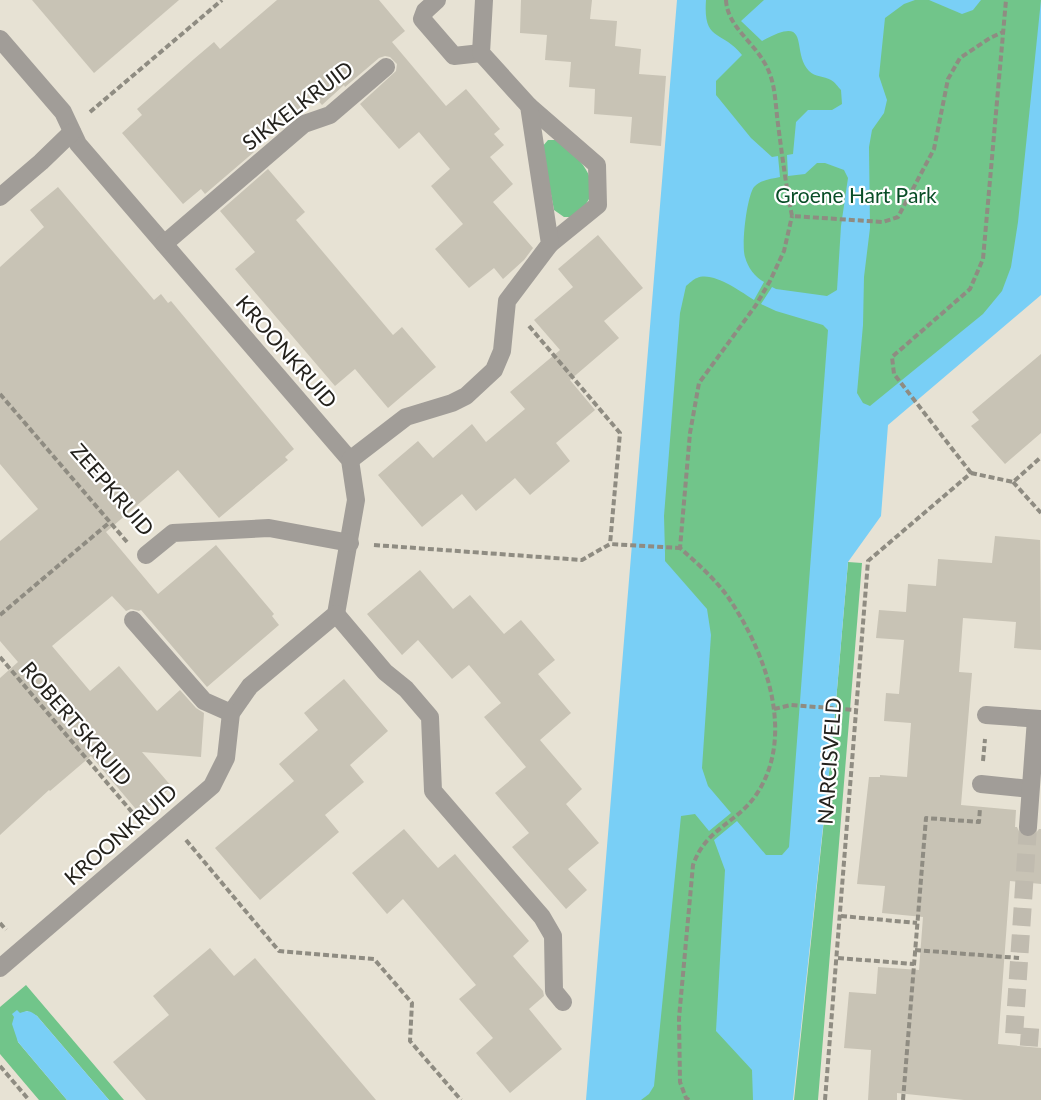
<svg xmlns="http://www.w3.org/2000/svg" width="1041" height="1100" viewBox="0 0 1041 1100" font-family="Lato,sans-serif">
	<rect width="100%" height="100%" fill="#e7e2d4"/>
	<g fill="#71c58a">
		<polygon points="686,0 1041,0 1041,277 843,448 780,1100 604,1100"/>
		<path d="M548,140h13c15,17 43,40 25,64 -4,5 -10,9 -14,13h-8l-10,-7 -12,-63z"/>
		<polygon points="848,562 862,563 818,1100 794,1100 833,736"/>
		<polygon points="26,985 124,1100 109,1100 37,1016 27,1011 15,1017 18,1042 67,1100 39,1100 0,1054 0,1007"/>
	</g>
	<g fill="#79cff6">
		<path d="M677,0h29c-3,43 15,29 36,55l-26,26v14l35,43 21,19 6,-1 2,21c-9,2 -20,3 -26,10 -7,9 -13,58 -9,70 3,11 10,20 19,25l-10,18c-13,-8 -41,-29 -57,-22 -4,1 -8,6 -11,8l-6,27 -16,203 1,37v8l42,48 4,26 -9,133 6,18 23,27 -22,18 -14,-17 -14,2 -27,270 -5,8 -8,6h-55z"/>
		<path d="M764,0h151l-11,4 -19,14 -6,58 8,24 -3,13 -12,17 -3,17 1,81 -6,49 -1,48 -6,68 6,10 7,3 113,-92 19,-23 9,-24 7,-45 23,-222v295l-153,130 -7,91 -33,46 -15,174 -40,364h-40l-1,-30 -36,-39 9,-161 -11,-30 23,-19 29,34h16l7,-8 39,-517 -5,-5 -47,-14 -15,-7 11,-17 4,2 51,7 10,-6 4,-64 7,-48 -4,-8 -19,-7h-8l-12,11 -17,2 -1,-21 6,-1 3,-32 12,-12h24l10,-6 -1,-14c-3,-3 -6,-8 -10,-10 -7,-4 -16,-3 -22,-9 -19,-20 4,-58 -47,-30l-21,-20z"/>
		<polygon points="929,0 981,0 973,10 962,14"/>
		<path d="M17,1010l3,3c8,-3 11,-2 17,3l72,84h-42l-49,-58 -6,-18 2,-7 -2,-3z"/>
	</g>
	<g fill="#c8c3b5">
		<polygon points="32,0 179,0 94,73"/>
		<polygon points="277,0 379,0 405,31 392,42 446,106 466,89 500,129 494,134 504,145 490,157 513,184 493,202 533,248 524,260 503,279 494,268 469,288 435,249 463,224 431,186 450,169 419,132 399,149 360,104 396,71 397,64 390,57 385,56 379,58 345,87 344,85 322,105 314,96 251,149 254,152 205,194 201,189 183,204 122,133 142,115 137,109 194,59 214,42 220,49"/>
		<polygon points="521,0 592,0 590,19 617,21 615,46 641,49 639,74 666,76 661,146 630,143 632,117 594,114 595,89 569,87 571,62 545,60 547,35 520,33"/>
		<polygon points="268,169 305,212 296,220 377,316 393,335 402,327 436,367 388,408 355,369 335,386 235,269 255,252 220,211"/>
		<polygon points="58,187 154,300 161,294 168,303 171,301 294,449 285,457 288,460 219,518 178,470 106,532 158,594 216,545 274,614 272,616 279,625 207,687 141,610 139,611 131,609 126,611 112,596 52,646 90,691 119,666 157,711 180,690 196,708 204,713 201,757 142,752 172,787 140,814 91,756 50,791 49,790 0,835 0,678 18,662 0,641 0,541 38,509 0,464 0,267 44,227 30,210"/>
		<polygon points="598,235 643,288 604,321 619,338 570,380 595,410 556,443 570,461 530,495 515,478 476,511 462,494 422,527 378,475 418,441 433,458 472,424 486,442 525,409 510,392 560,350 534,320 573,287 558,269"/>
		<polygon points="1041,354 1041,433 1005,464 971,426 979,420 972,412"/>
		<polygon points="995,536 1040,540 1041,650 1014,648 1016,622 963,618 959,672 972,673 961,805 1016,810 1015,827 1017,827 1021,836 1027,838 1033,837 1039,829 1041,829 1041,884 1010,881 998,1044 1041,1048 1041,1100 964,1100 897,1093 897,1100 868,1100 871,1050 844,1048 849,992 876,994 878,967 919,970 923,917 882,913 885,886 857,884 869,777 880,777 880,775 907,777 911,723 884,721 886,693 899,694 904,640 876,638 879,610 906,612 908,584 936,586 938,559 992,563"/>
		<polygon points="420,570 453,609 470,595 504,634 521,620 555,660 538,674 571,713 540,740 582,789 566,804 599,843 568,869 587,890 566,909 512,847 529,833 495,793 526,767 484,717 501,703 469,665 452,679 418,640 402,655 367,614"/>
		<polygon points="344,679 388,731 350,765 364,782 325,815 339,832 260,900 215,848 294,781 279,764 318,730 304,713"/>
		<polygon points="404,829 438,868 455,854 529,941 513,956 543,991 544,996 529,1009 562,1049 510,1093 476,1053 493,1038 459,999 476,985 403,899 387,914 352,873"/>
		<polygon points="210,948 234,976 255,958 376,1100 146,1100 113,1062 169,1015 153,996"/>
	</g>
	<g fill="none" stroke-linecap="round" stroke-linejoin="round">
		<polyline stroke="#c0bbaf" stroke-width="18" stroke-dasharray="18 9" stroke-linecap="butt" points="1028,827 1014,1036 1041,1038"/>
		<g stroke="#8f8c82" stroke-width="4" stroke-dasharray="6 3" stroke-linecap="butt">
			<path d="M726,0c1,25 26,41 38,62 12,19 11,41 14,62 4,31 8,62 14,92l91,6 15,-5 36,-68 14,-70 12,-21 30,-20 13,-6"/>
			<polyline points="90,112 222,0"/>
			<polyline points="529,326 620,433 610,544"/>
			<polyline points="0,394 127,542"/>
			<polyline points="971,473 894,374 892,357 970,289 983,259 1006,0"/>
			<polyline points="971,473 1013,482 1041,457"/>
			<polyline points="1013,482 1041,513"/>
			<polyline points="374,545 582,560 610,544 680,548"/>
			<polyline points="0,615 110,522"/>
			<polyline points="0,657 137,818"/>
			<polyline points="774,709 791,705 856,710"/>
			<polyline points="983,761 985,739"/>
			<polyline points="186,840 279,951 374,959 412,1003 410,1041 461,1100"/>
			<polyline points="841,916 917,923"/>
			<polyline points="0,923 6,930"/>
			<polyline points="915,950 1019,958"/>
			<polyline points="838,958 914,964"/>
			<polyline points="0,1066 29,1100"/>
			<path d="M689,1100l-3,-2 -6,-16 -1,-64 14,-153c13,-37 43,-41 63,-70 41,-60 9,-144 -28,-198 -13,-18 -31,-34 -48,-49l10,-115 9,-50 57,-78 14,-24 14,-30 8,-35"/>
			<polyline points="825,1100 868,561 971,473"/>
			<polyline points="903,1100 926,818 979,822 980,808"/>
		</g>
		<polyline stroke="#a19d98" stroke-width="18" points="981,784 1030,789"/>
		<g stroke="#a19d98" stroke-width="18">
			<polyline points="437,0 425,11 422,19 454,56 481,53"/>
			<polyline points="0,39 63,112 78,144 350,460 356,500 336,614 250,686 231,713 226,758 212,786 0,968"/>
			<polyline points="529,106 597,165 598,205 550,244"/>
			<polyline points="0,197 41,162 72,132"/>
			<polyline points="164,244 304,124 330,115 386,67"/>
			<polyline points="350,460 406,417 452,403 466,396 494,370 502,351 507,301 550,244 529,106 481,53 484,0"/>
			<polyline points="146,555 173,533 269,528 350,543"/>
			<polyline points="336,614 385,672 406,689 430,717 433,791 542,917 553,936 554,991 563,1002"/>
			<polyline points="133,620 204,701 231,713"/>
			<polyline points="986,715 1041,719"/>
			<polyline points="1028,827 1036,719"/>
		</g>
	</g>
	<g text-anchor="middle" stroke-width="4.5" stroke-linejoin="round" paint-order="stroke">
		<g font-size="21" fill="#23211c" stroke="#fff">
			<text transform="translate(298 106) rotate(-37)" y="7">SIKKELKRUID</text>
			<text transform="translate(286 352) rotate(49)" y="7">KROONKRUID</text>
			<text transform="translate(112 490) rotate(49)" y="7">ZEEPKRUID</text>
			<text transform="translate(76 724) rotate(49)" y="7">ROBERTSKRUID</text>
			<text transform="translate(830 761) rotate(-86)" y="7">NARCISVELD</text>
			<text transform="translate(121 835) rotate(-41)" y="7">KROONKRUID</text>
		</g>
		<g font-size="21" fill="#094e27" stroke="#fff">
			<text x="856" y="203">Groene Hart Park</text>
		</g>
	</g>
</svg>
